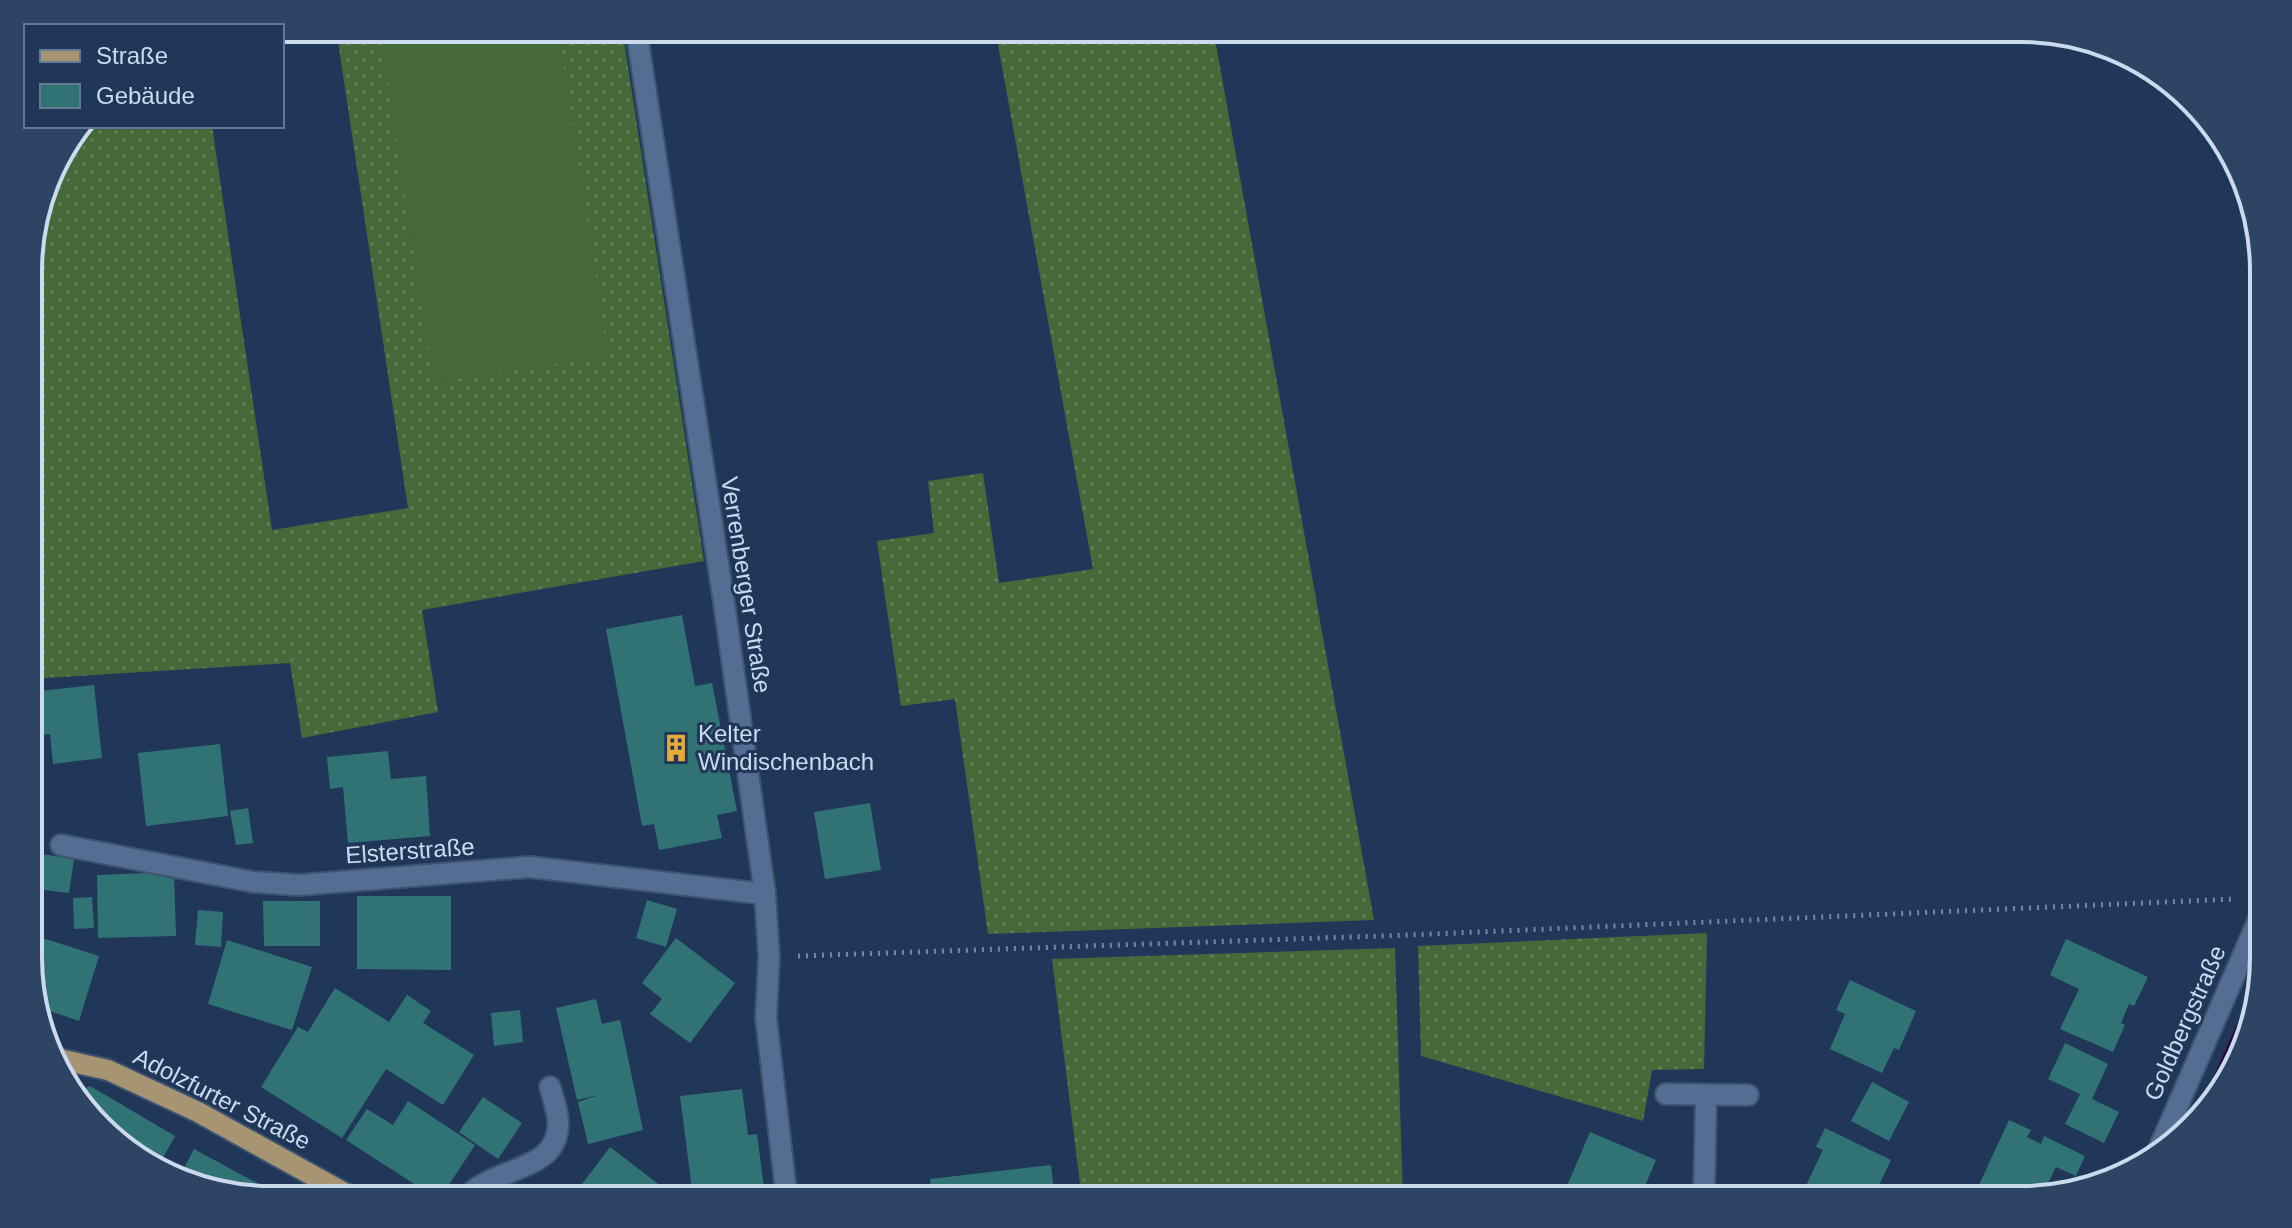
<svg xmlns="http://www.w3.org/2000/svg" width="2292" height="1228" viewBox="0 0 2292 1228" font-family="Helvetica,sans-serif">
	<defs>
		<pattern id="grass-dots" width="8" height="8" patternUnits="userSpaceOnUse" patternTransform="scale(2)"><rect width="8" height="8" fill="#466939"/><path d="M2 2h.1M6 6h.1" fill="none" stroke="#5f7e56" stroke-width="1.8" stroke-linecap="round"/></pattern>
	</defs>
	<rect width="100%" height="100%" fill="#203759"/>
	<g fill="url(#grass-dots)">
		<polygon points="336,28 622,28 704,561 422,610 438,712 302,738 290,663 29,679 29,254 53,164 82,126 212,126 272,530 408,508"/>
		<polygon points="995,28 1213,28 1374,920 988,934 955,699 901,706 877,541 934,533 928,481 983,473 999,583 1093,569"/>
		<polygon points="1707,933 1704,1069 1652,1070 1643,1121 1421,1056 1418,946"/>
		<polygon points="1395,948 1403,1200 1336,1200 1270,1195 1269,1200 1082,1200 1052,959"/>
	</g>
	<polygon fill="#466939" points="453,28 558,28 608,356 433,383 381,39"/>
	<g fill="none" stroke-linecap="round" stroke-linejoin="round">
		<polyline stroke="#2b0237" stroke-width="12" points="2212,1095 2253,1003"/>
	</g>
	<g fill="#317375">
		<polygon points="682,615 695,686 712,683 737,811 717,815 722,838 659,850 654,824 642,826 606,629"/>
		<polygon points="94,685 102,758 53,764 50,734 30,736 30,692"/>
		<polygon points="220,744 228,816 146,826 138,753"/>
		<polygon points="388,751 391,779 426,776 430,836 348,843 343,787 330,789 327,757"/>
		<polygon points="870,803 881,870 825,879 814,812"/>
		<polygon points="248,808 253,843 236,845 230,811"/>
		<polygon points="42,854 74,859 69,893 37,889"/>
		<polygon points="174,872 176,936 98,938 97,875"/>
		<polygon points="357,896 451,896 451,970 357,969"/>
		<polygon points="92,897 94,928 74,929 73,898"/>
		<polygon points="647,900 677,909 666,947 636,938"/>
		<polygon points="263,901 320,901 320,946 264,946"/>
		<polygon points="198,910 223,912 221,947 195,945"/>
		<polygon points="30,934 99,956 79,1021 38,1007 30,989"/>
		<polygon points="676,938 735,983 690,1043 650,1014 662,999 642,983"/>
		<polygon points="2066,939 2148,977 2134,1006 2129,1004 2121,1023 2125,1025 2113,1052 2060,1029 2079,989 2050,975"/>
		<polygon points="227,940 312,967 292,1030 208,1004"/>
		<polygon points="1850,980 1916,1011 1899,1050 1894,1048 1882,1073 1830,1049 1845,1014 1836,1010"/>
		<polygon points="335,988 389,1022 407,995 431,1011 423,1023 474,1055 443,1105 386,1069 342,1138 261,1087 298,1027 308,1032"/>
		<polygon points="596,999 602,1024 620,1020 643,1130 588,1144 578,1102 599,1095 577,1100 556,1008"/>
		<polygon points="520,1010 523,1042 494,1046 491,1013"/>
		<polygon points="2065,1043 2108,1064 2092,1099 2119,1112 2104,1143 2065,1124 2080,1094 2048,1079"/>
		<polygon points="1872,1082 1909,1102 1889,1141 1851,1121"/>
		<polygon points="90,1086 175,1136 157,1169 78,1105 73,1093"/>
		<polygon points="742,1089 748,1135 757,1134 764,1188 693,1197 680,1096"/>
		<polygon points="483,1097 522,1123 498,1159 459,1132"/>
		<polygon points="408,1101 475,1145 439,1200 346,1140 367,1109 393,1125"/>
		<polygon points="2009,1120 2031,1130 2027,1137 2041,1144 2044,1136 2085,1156 2076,1176 2056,1167 2041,1198 1972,1200"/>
		<polygon points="1825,1128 1891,1160 1872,1200 1800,1198 1823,1150 1816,1147"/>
		<polygon points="1590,1132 1656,1160 1639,1200 1561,1200"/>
		<polygon points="610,1147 674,1196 671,1200 570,1200"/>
		<polygon points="194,1149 240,1174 289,1200 271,1200 179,1178"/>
		<polygon points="1051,1165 1055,1200 932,1200 930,1179"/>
	</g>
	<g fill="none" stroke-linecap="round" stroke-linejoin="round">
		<defs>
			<g id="minor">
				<polyline points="636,28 723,596 765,894 769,957 766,1018 787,1200"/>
				<polyline points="61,845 253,882 299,885 530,867 765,894"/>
				<polyline points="1666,1094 1748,1095"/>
				<polyline points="2154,1160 2264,907"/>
				<polyline points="787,1199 892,1200"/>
				<path d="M464,1200c28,-35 93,-26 94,-75 1,-12 -5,-26 -8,-38"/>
				<polyline points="1704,1200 1706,1095"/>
			</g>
			<polyline id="major" points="59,1059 108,1070 198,1112 357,1200"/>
		</defs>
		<use href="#minor" stroke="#3e536f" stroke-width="24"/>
		<use href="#major" stroke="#3e536f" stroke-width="24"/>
		<polyline stroke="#7689a4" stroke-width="5" stroke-dasharray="2 6" stroke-linecap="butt" points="798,956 1409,935 2235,899"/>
		<use href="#minor" stroke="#546e93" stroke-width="20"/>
		<use href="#major" stroke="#a79473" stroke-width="20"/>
	</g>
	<defs>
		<symbol id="building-bare" viewBox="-9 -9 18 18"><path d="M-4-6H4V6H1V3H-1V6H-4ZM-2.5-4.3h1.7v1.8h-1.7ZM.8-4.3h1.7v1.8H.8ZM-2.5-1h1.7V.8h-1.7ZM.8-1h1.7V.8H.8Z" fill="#eaaa39" stroke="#203759" stroke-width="2.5" paint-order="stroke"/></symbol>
	</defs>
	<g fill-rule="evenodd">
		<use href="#building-bare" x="656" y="728" width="40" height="40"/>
	</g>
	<g text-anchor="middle" stroke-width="6" stroke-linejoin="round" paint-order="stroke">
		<g font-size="24" fill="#cbdaef" stroke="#203759">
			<text transform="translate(746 585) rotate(81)" y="8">Verrenberger Straße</text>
			<text transform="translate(410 851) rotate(-4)" y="8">Elsterstraße</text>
			<text transform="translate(2185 1023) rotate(-66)" y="8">Goldbergstraße</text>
			<text transform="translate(222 1099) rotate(27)" y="8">Adolzfurter Straße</text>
		</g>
		<g font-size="24" fill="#cbdaef" stroke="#203759" text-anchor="start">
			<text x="698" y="742">Kelter<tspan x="698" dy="28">Windischenbach</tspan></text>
		</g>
	</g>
	<path d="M0 0H2292V1228H0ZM271 42H2021A229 229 0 0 1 2250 271V957A229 229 0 0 1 2021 1186H271A229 229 0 0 1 42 957V271A229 229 0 0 1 271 42Z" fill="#2e4465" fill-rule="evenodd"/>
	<path fill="none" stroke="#cbdaef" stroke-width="4" d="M271 42H2021A229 229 0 0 1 2250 271V957A229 229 0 0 1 2021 1186H271A229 229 0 0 1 42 957V271A229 229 0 0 1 271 42Z"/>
	<rect x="24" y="24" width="260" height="104" fill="#203759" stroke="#647895" stroke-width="2"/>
	<rect x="40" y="50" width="40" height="12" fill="#a79473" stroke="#647895" stroke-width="2"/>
	<text x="96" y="64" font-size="24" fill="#cbdaef">Straße</text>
	<rect x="40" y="84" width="40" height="24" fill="#317375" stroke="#647895" stroke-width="2"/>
	<text x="96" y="104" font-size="24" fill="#cbdaef">Gebäude</text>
</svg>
